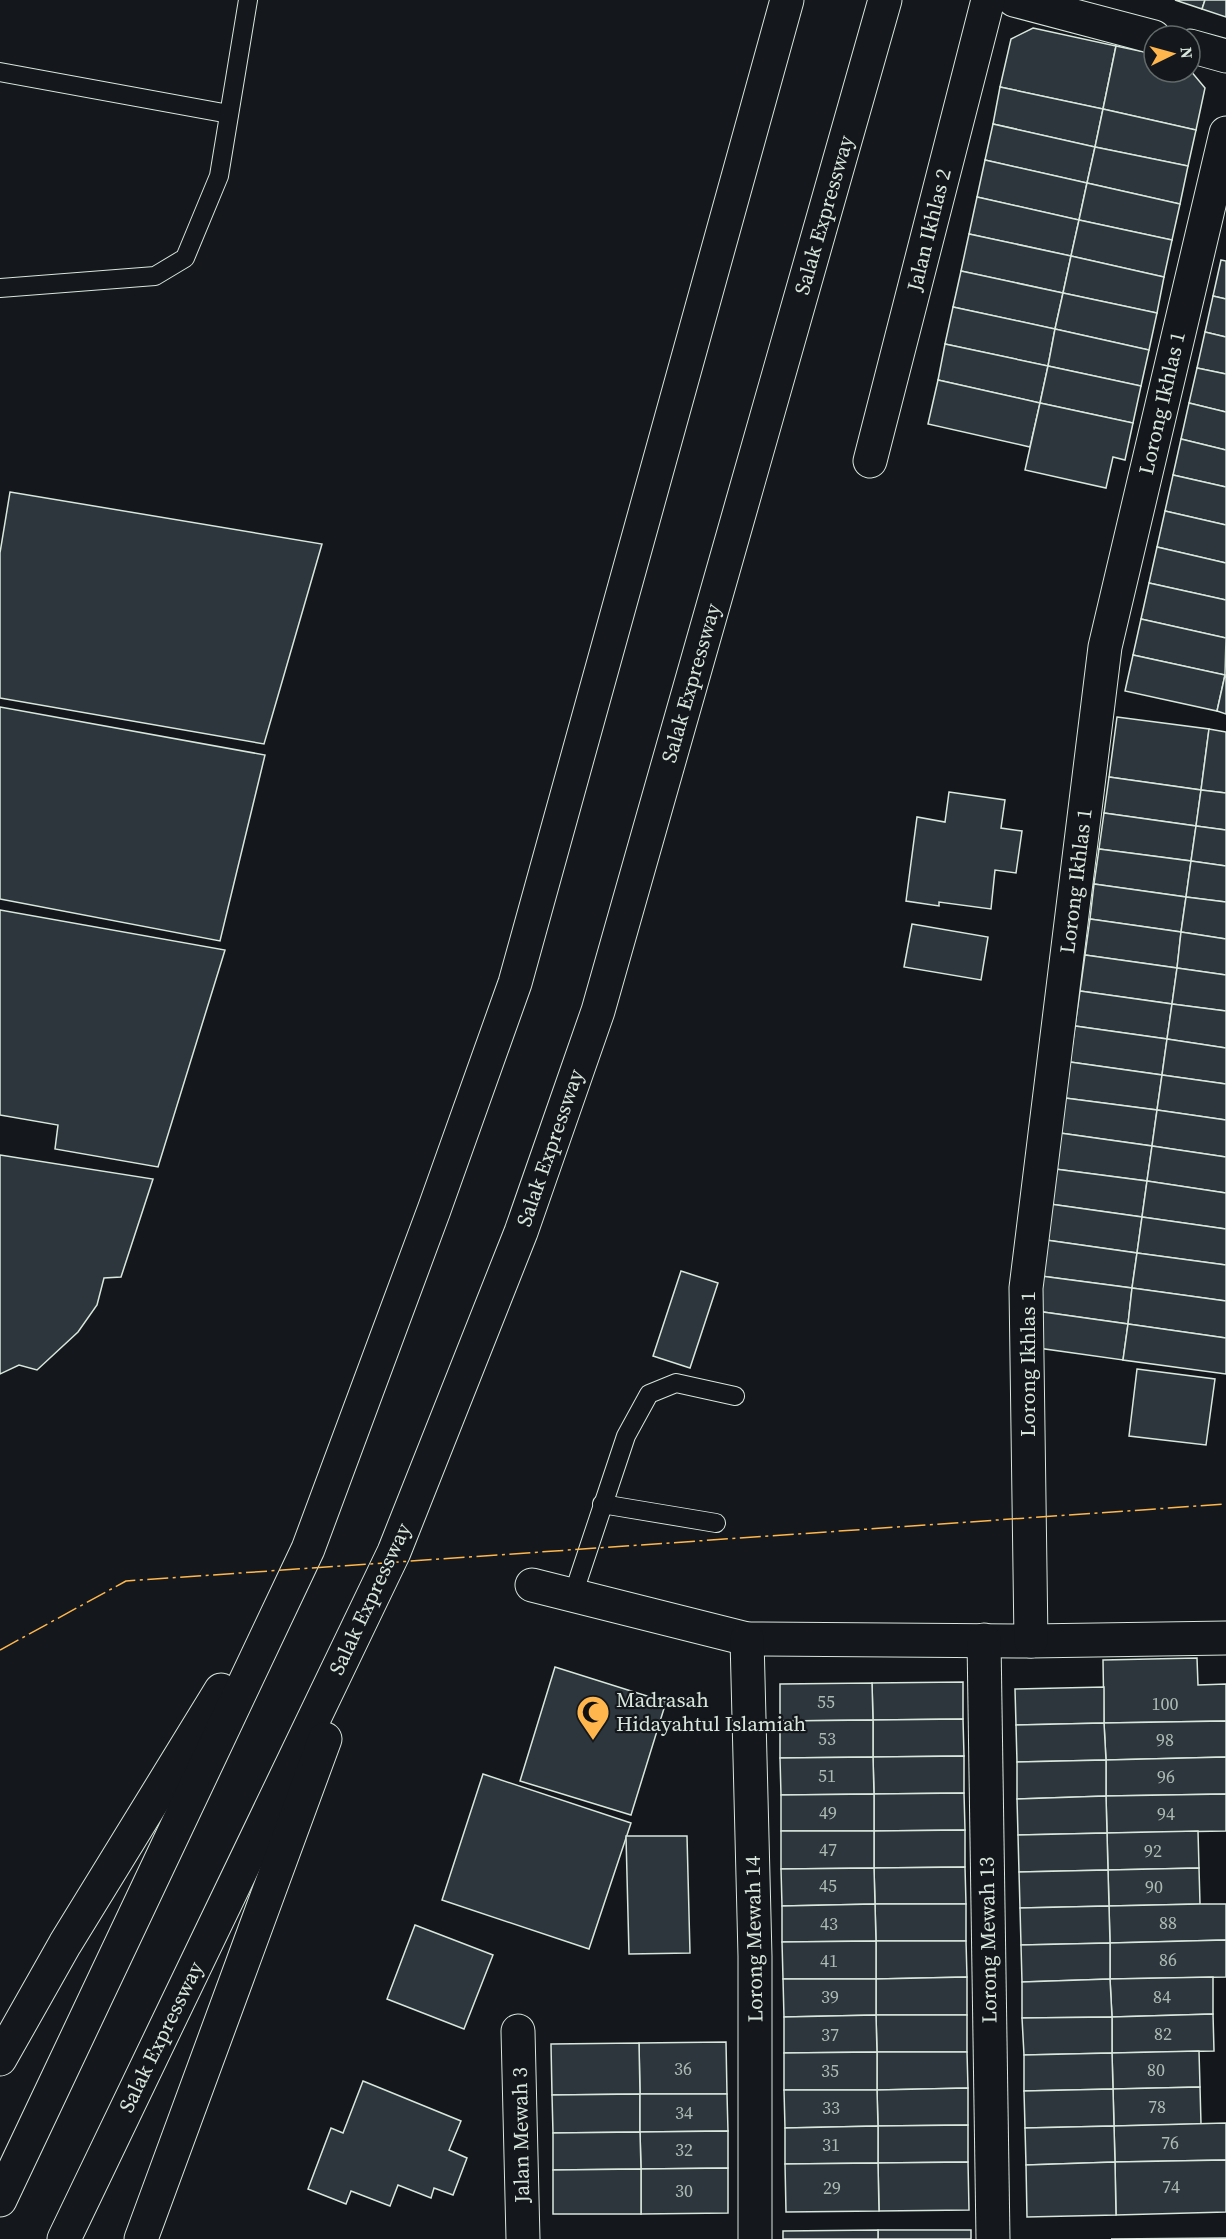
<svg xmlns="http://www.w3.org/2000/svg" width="1226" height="2239" viewBox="0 0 1226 2239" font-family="'Source Serif 4',serif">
	<rect width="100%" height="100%" fill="#14181c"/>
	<g fill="#2c363c" stroke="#d8e6dc" stroke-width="1.5">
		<polygon points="1175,0 1205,0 1202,9"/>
		<polygon points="1205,0 1226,0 1226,17 1202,9"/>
		<polygon points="1033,28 1116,46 1103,109 1000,87 1011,39"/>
		<polygon points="1116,46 1154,54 1154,72 1190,72 1190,70 1205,88 1196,130 1103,109"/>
		<polygon points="1000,87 1103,109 1095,147 993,124"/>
		<polygon points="1103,109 1196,130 1188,166 1095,147"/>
		<polygon points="993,124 1095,147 1087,183 985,160"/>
		<polygon points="1095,147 1188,166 1180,204 1087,183"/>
		<polygon points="985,160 1087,183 1079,220 977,197"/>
		<polygon points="1087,183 1180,204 1172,240 1079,220"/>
		<polygon points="977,197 1079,220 1071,256 969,234"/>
		<polygon points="1079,220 1172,240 1164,277 1071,256"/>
		<polygon points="969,234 1071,256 1063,293 961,271"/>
		<polygon points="1071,256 1164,277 1157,313 1063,293"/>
		<polygon points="1221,260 1226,261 1226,299 1213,296"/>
		<polygon points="961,271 1063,293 1055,329 953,307"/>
		<polygon points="1063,293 1157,313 1149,350 1055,329"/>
		<polygon points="1213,296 1226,299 1226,337 1205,332"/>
		<polygon points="953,307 1055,329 1048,366 945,344"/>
		<polygon points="1055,329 1149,350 1141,386 1048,366"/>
		<polygon points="1205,332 1226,337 1226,374 1197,368"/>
		<polygon points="945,344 1048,366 1040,403 938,380"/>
		<polygon points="1048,366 1141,386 1133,423 1040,403"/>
		<polygon points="1197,368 1226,374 1226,412 1189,403"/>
		<polygon points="938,380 1040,403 1030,447 928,424"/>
		<polygon points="1040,403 1133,423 1125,460 1113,457 1106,488 1025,470"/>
		<polygon points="1189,403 1226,412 1226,450 1181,439"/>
		<polygon points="1181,439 1226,450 1226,487 1173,475"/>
		<polygon points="1173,475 1226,487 1226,525 1165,511"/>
		<polygon points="10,492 322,544 264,744 0,698 0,553"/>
		<polygon points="1165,511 1226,525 1226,563 1157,547"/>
		<polygon points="1157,547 1226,563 1226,600 1149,583"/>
		<polygon points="1149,583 1226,600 1226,638 1141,619"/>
		<polygon points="1141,619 1226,638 1225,675 1133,655"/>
		<polygon points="1133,655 1225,675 1217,711 1125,691"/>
		<polygon points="1225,675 1226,676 1226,714 1217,711"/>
		<polygon points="0,707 265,755 220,941 0,899"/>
		<polygon points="1117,717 1209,729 1201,790 1109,777"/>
		<polygon points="1209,729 1226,732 1226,793 1201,790"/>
		<polygon points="1109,777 1201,790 1196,826 1104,813"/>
		<polygon points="1201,790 1226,793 1226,830 1196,826"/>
		<polygon points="949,792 1005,800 1001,828 1022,831 1016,873 995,870 991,909 939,902 939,906 906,901 917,817 945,822"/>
		<polygon points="1104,813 1196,826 1191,861 1099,849"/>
		<polygon points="1196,826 1226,830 1226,866 1191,861"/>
		<polygon points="1099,849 1191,861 1186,897 1094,884"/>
		<polygon points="1191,861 1226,866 1226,902 1186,897"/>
		<polygon points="1094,884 1186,897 1181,932 1090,919"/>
		<polygon points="1186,897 1226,902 1226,939 1181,932"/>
		<polygon points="0,910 225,950 158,1167 55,1149 58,1125 0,1115"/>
		<polygon points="1090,919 1181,932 1177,968 1085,955"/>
		<polygon points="912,924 988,937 981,980 904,967"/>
		<polygon points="1181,932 1226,939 1226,975 1177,968"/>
		<polygon points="1085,955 1177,968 1172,1004 1080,991"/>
		<polygon points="1177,968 1226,975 1226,1011 1172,1004"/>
		<polygon points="1080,991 1172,1004 1167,1039 1075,1026"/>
		<polygon points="1172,1004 1226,1011 1226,1048 1167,1039"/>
		<polygon points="1075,1026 1167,1039 1162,1075 1070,1062"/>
		<polygon points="1167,1039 1226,1048 1226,1084 1162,1075"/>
		<polygon points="1070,1062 1162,1075 1157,1110 1065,1098"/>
		<polygon points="1162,1075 1226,1084 1226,1120 1157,1110"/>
		<polygon points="1065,1098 1157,1110 1152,1146 1060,1133"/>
		<polygon points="1157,1110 1226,1120 1226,1157 1152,1146"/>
		<polygon points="1060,1133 1152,1146 1147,1181 1055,1169"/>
		<polygon points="1152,1146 1226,1157 1226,1193 1147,1181"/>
		<polygon points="0,1155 153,1179 121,1277 104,1278 97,1305 78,1332 37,1370 19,1365 0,1374"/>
		<polygon points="1055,1169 1147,1181 1142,1217 1050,1204"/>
		<polygon points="1147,1181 1226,1193 1226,1229 1142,1217"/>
		<polygon points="1050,1204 1142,1217 1137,1253 1046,1240"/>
		<polygon points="1142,1217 1226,1229 1226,1265 1137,1253"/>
		<polygon points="1046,1240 1137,1253 1132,1288 1041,1276"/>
		<polygon points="1137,1253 1226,1265 1226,1301 1132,1288"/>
		<polygon points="681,1271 718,1283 690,1368 653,1356"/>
		<polygon points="1041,1276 1132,1288 1128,1324 1036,1311"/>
		<polygon points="1132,1288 1226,1301 1226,1338 1128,1324"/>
		<polygon points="1036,1311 1128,1324 1123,1360 1031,1347"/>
		<polygon points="1128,1324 1226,1338 1226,1374 1123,1360"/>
		<polygon points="1137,1369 1215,1379 1206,1445 1129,1436"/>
		<polygon points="1197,1658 1198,1685 1226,1684 1226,1721 1104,1723 1103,1660"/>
		<polygon points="555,1667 666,1702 631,1815 520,1781"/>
		<polygon points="963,1682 963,1719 873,1720 872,1683"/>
		<polygon points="872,1683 873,1720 780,1721 780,1684"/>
		<polygon points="1104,1687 1104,1723 1016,1725 1015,1689"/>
		<polygon points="963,1719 964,1756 873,1757 873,1720"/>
		<polygon points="873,1720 873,1757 780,1758 780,1721"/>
		<polygon points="1226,1721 1226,1757 1106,1760 1104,1723"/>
		<polygon points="1104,1723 1106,1760 1017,1762 1016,1725"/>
		<polygon points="964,1756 964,1793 874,1794 873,1757"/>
		<polygon points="873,1757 874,1794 781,1795 780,1758"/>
		<polygon points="1226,1757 1226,1794 1106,1796 1106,1760"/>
		<polygon points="1106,1760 1106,1796 1017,1799 1017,1762"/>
		<polygon points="483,1774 631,1823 589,1949 442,1900"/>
		<polygon points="964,1793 965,1830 874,1831 874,1794"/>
		<polygon points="874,1794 874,1831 781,1831 781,1795"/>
		<polygon points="1226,1794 1226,1831 1107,1833 1106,1796"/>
		<polygon points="1106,1796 1107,1833 1018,1835 1017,1799"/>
		<polygon points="965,1830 965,1867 874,1868 874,1831"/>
		<polygon points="781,1831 874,1831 874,1868 781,1869"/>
		<polygon points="1198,1831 1199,1868 1108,1870 1107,1833"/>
		<polygon points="1107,1833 1108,1870 1019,1872 1018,1835"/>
		<polygon points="626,1836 687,1836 690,1953 629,1954"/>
		<polygon points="965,1867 966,1904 875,1904 874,1868"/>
		<polygon points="874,1868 875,1904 782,1906 781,1869"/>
		<polygon points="1199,1868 1200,1904 1109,1906 1108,1870"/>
		<polygon points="1108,1870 1109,1906 1020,1908 1019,1872"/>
		<polygon points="875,1904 966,1904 966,1941 876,1941"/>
		<polygon points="875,1904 876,1941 782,1942 782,1906"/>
		<polygon points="1200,1904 1226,1904 1226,1940 1110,1943 1109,1906"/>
		<polygon points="1109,1906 1110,1943 1021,1945 1020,1908"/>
		<polygon points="415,1925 493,1955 464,2029 387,1999"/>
		<polygon points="1226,1940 1226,1977 1110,1979 1110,1943"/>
		<polygon points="876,1941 966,1941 967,1977 876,1979"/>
		<polygon points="876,1941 876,1979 783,1979 782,1942"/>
		<polygon points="1110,1943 1110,1979 1022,1982 1021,1945"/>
		<polygon points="967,1977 967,2015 876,2015 876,1979"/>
		<polygon points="1213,1977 1213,2014 1112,2017 1110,1979"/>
		<polygon points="783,1979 876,1979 876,2015 784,2017"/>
		<polygon points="1110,1979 1112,2017 1022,2018 1022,1982"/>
		<polygon points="1213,2014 1214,2051 1112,2053 1112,2017"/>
		<polygon points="876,2015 967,2015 967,2052 877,2052"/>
		<polygon points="876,2015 877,2052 784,2053 784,2017"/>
		<polygon points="1112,2017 1112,2053 1024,2055 1022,2018"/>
		<polygon points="726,2042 727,2094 640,2094 639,2043"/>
		<polygon points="639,2043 640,2094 552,2095 551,2044"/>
		<polygon points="1199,2051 1200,2087 1113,2089 1112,2053"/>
		<polygon points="877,2052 967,2052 968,2088 877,2090"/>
		<polygon points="877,2052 877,2090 784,2090 784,2053"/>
		<polygon points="1112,2053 1113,2089 1024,2091 1024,2055"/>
		<polygon points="363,2081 461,2121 449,2150 467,2158 453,2195 434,2188 431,2198 398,2185 390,2206 351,2191 346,2204 308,2189 331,2128 343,2133"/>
		<polygon points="1200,2087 1201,2124 1114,2126 1113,2089"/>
		<polygon points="968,2088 968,2125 878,2126 877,2090"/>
		<polygon points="1113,2089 1114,2126 1025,2128 1024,2091"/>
		<polygon points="784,2090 877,2090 878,2126 785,2128"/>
		<polygon points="640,2094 640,2132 553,2133 552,2095"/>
		<polygon points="640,2094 727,2094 728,2131 640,2132"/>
		<polygon points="1226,2123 1226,2160 1115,2162 1114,2126"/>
		<polygon points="968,2125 968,2162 878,2163 878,2126"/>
		<polygon points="878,2126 878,2163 785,2164 785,2128"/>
		<polygon points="1114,2126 1115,2162 1026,2165 1025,2128"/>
		<polygon points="728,2131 728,2168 641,2169 640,2132"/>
		<polygon points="640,2132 641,2169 553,2170 553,2133"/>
		<polygon points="1226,2160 1226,2212 1116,2215 1115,2162"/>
		<polygon points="968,2162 969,2210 879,2211 878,2163"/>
		<polygon points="1115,2162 1116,2215 1027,2217 1026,2165"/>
		<polygon points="878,2163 879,2211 786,2212 785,2164"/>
		<polygon points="728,2168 728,2213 641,2214 641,2169"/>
		<polygon points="641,2169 641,2214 553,2214 553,2170"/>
		<rect x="878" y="2230" width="93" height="9"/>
		<polygon points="878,2230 878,2239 783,2239 783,2231"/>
		<polygon points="1226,2238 1226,2239 1111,2239"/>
	</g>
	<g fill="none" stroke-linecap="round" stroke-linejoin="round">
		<defs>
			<g id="lane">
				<polyline points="0,72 229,114"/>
				<polyline points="0,288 155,276 185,258 219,176 248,0"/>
				<polyline points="602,1504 716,1523"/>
				<polyline points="573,1595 626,1436 649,1394 676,1383 735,1396"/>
			</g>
			<g id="street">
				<polyline points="1014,0 1154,37"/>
				<polyline points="1190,46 1226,56"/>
				<polyline points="870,461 988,0"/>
				<polyline points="532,1585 747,1639 1031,1641 1226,1638"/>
				<polyline points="747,1639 755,1956 755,2239"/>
				<polyline points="984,1640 993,2239"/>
				<polyline points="1031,1641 1026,1288 1105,647 1226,133"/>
				<polyline points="518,2031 523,2239"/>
			</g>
			<g id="highway">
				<polyline points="0,2059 65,1944 221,1690"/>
				<polyline points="0,2200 308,1549 434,1210 515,983 787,0"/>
				<polyline points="64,2239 394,1552 521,1232 598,1011 885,0"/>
				<polyline points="141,2239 325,1739"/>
			</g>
		</defs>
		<use href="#lane" stroke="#d8e6dc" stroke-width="20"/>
		<use href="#street" stroke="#d8e6dc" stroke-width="35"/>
		<use href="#highway" stroke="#d8e6dc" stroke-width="35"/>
		<use href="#lane" stroke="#14181c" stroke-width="18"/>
		<use href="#street" stroke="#14181c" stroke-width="33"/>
		<use href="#highway" stroke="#14181c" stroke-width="33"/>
		<polyline stroke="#ffb74d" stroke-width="1.5" stroke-dasharray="21 4.5 3 4.5" stroke-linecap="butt" points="0,1650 126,1581 1226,1504"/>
	</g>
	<defs>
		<symbol id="mosque-pin" viewBox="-11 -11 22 30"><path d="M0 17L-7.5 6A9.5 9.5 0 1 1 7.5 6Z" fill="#ffb74d" stroke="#14181c"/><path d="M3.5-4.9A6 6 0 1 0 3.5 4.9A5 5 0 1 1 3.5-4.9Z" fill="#111"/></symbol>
	</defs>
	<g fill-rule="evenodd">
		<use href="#mosque-pin" x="574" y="1693" width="38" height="52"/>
	</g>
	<g text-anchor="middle" stroke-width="4.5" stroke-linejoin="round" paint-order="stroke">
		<g font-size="18" fill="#adbab4">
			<text x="826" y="1708">55</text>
			<text x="1165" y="1710">100</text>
			<text x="827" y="1745">53</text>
			<text x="1165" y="1746">98</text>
			<text x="827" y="1782">51</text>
			<text x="1166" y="1783">96</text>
			<text x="828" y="1819">49</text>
			<text x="1166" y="1820">94</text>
			<text x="828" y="1856">47</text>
			<text x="1153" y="1857">92</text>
			<text x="828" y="1892">45</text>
			<text x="1154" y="1893">90</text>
			<text x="1168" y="1929">88</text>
			<text x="829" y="1930">43</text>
			<text x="1168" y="1966">86</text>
			<text x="829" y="1967">41</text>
			<text x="830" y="2003">39</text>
			<text x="1162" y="2003">84</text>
			<text x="1163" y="2040">82</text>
			<text x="830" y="2041">37</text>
			<text x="683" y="2075">36</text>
			<text x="1156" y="2076">80</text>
			<text x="830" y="2077">35</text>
			<text x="1157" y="2113">78</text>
			<text x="831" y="2114">33</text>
			<text x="684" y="2119">34</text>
			<text x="1170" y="2149">76</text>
			<text x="831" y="2151">31</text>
			<text x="684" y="2156">32</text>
			<text x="1171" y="2193">74</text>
			<text x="832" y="2194">29</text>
			<text x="684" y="2197">30</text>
		</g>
		<g font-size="21" fill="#d8e6dc" stroke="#14181c">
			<text transform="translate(824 215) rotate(-74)" y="7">Salak Expressway</text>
			<text transform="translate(929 230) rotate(-76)" y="7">Jalan Ikhlas 2</text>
			<text transform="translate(1162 403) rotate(-77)" y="7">Lorong Ikhlas 1</text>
			<text transform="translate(691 683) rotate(-74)" y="7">Salak Expressway</text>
			<text transform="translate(1076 881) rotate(-83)" y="7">Lorong Ikhlas 1</text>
			<text transform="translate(550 1148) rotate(-71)" y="7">Salak Expressway</text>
			<text transform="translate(1028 1364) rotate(-90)" y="7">Lorong Ikhlas 1</text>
			<text transform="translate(370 1599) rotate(-65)" y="7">Salak Expressway</text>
			<text transform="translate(754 1939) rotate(-91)" y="7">Lorong Mewah 14</text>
			<text transform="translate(988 1940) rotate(-91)" y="7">Lorong Mewah 13</text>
			<text transform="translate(161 2037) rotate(-64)" y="7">Salak Expressway</text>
			<text transform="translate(521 2135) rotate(-91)" y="7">Jalan Mewah 3</text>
		</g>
		<g font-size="21" fill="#d8e6dc" stroke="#14181c" text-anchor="start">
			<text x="616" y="1707">Madrasah<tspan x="616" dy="24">Hidayahtul Islamiah</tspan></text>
		</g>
	</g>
	<g transform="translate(1172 54) rotate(85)"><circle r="28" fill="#14181c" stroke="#626a69" stroke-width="1.5"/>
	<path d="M0-4.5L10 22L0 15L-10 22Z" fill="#ffb74d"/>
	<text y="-9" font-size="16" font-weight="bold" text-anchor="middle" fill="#d8e6dc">N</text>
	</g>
</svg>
